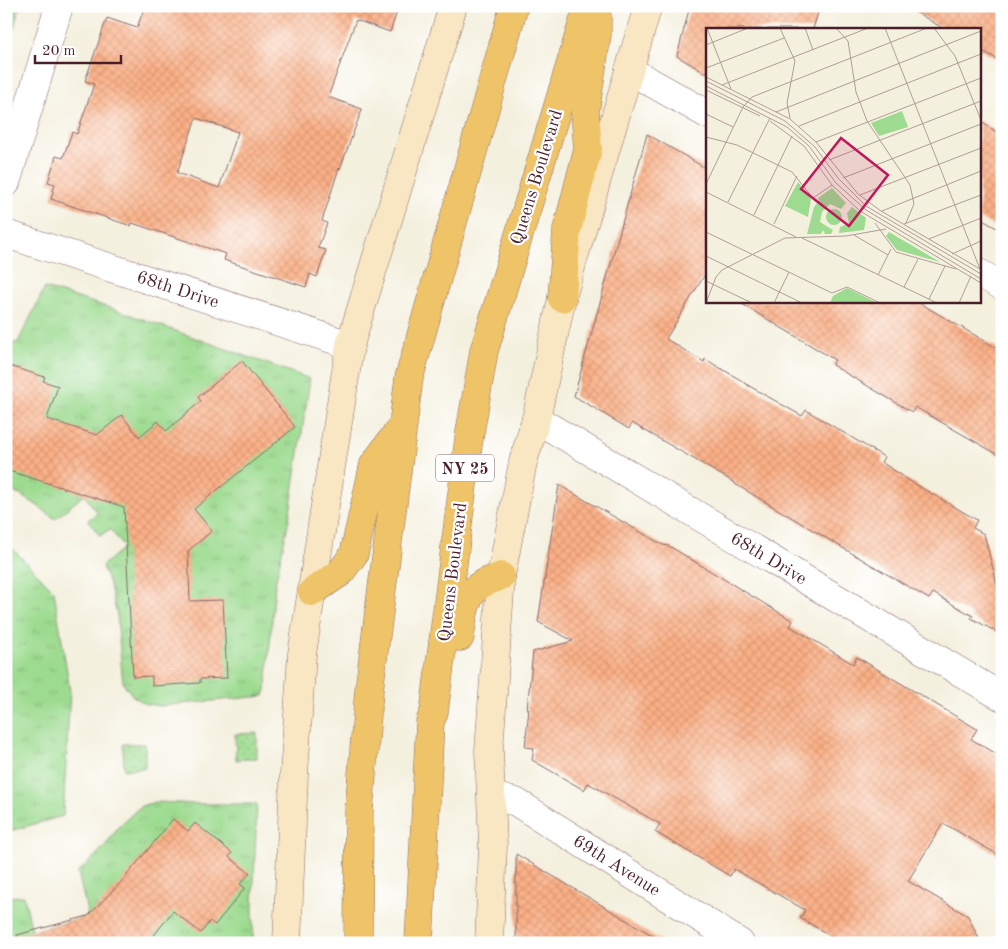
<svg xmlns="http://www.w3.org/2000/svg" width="1008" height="949" viewBox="0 0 1008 949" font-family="'Old Standard TT',serif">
	<defs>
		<pattern id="grass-tufts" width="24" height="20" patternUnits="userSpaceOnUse" patternTransform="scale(1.25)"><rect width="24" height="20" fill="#9ddb90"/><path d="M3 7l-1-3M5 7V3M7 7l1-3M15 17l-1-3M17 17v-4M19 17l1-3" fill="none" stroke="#89bc7c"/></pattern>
		<pattern id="garden-dots" width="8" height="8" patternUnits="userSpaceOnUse" patternTransform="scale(1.25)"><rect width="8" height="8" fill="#9ddb90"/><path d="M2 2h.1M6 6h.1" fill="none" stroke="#89bc7c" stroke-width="1.8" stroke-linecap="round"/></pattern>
		<pattern id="building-cross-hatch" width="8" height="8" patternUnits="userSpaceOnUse" patternTransform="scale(1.25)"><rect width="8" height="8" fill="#fbb086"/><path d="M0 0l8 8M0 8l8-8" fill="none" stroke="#d99774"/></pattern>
	</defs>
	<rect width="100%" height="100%" fill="#fff"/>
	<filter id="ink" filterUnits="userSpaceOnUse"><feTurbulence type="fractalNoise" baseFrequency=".02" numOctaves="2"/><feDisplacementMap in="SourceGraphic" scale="10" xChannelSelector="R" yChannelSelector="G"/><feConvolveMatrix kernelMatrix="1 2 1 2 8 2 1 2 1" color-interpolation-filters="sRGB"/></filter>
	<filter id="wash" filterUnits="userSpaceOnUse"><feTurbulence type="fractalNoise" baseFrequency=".0096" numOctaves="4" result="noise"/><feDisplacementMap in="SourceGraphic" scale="20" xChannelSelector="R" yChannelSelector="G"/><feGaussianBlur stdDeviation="1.12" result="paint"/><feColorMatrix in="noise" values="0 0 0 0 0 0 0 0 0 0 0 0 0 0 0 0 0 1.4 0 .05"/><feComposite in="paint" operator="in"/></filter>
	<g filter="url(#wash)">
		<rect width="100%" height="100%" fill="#f4f0de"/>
		<g fill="url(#grass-tufts)" stroke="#747d5e">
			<polygon points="6,6 20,6 6,55"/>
			<path d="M45,288l72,22 193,69 -21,140 -14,65 -9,106 -2,6 -104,10 -14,-2 -13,-8 -10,-13 -3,-32 -3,-36 -7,-29 -8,-20 22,-19 -14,-18 -10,7 -12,-16 10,-7 -14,-18 -29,24c-15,-12 -30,-23 -49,-30v-143l12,-4z"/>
			<polygon points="6,547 13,549 54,591 70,691 63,816 6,832"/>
			<polygon points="155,802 202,804 257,804 253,904 253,943 6,943 6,897 24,896 32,931 88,916 78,872 85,866 104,847 119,826 141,806"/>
		</g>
		<g fill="url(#garden-dots)" stroke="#747d5e">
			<polygon points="257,733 257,758 236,760 235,734"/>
			<polygon points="123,744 145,744 145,768 124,770"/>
		</g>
		<g id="blocks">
			<g fill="url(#building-cross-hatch)" fill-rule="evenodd">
				<path d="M145,6h254l-9,26 -34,-12 -28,77 34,12 -22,60 -1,-1 -17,53 5,2 -9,25 8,2 -9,27 -7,-3 -4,13 -82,-27 2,-6 -94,-31 -1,3 -80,-27 4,-15 -7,-2 8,-26 7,2 9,-26 5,2 17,-50 -9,-3 22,-63 30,10zM196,118l42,14 -19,56 -42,-15z"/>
				<polygon points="690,6 820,6 813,29 707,29 707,74 677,56"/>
				<polygon points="906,6 1002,6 1002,62 979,49 979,29 944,29"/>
				<polygon points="979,121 1002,135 1002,231 979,218"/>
				<polygon points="647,134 707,169 707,271 666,339 704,362 705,359 744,382 744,383 802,416 806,410 884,457 881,462 903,476 903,477 977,520 973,528 984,534 1002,604 1002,635 971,618 973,616 933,593 929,599 735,484 735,483 632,423 629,429 574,396"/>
				<polygon points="737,301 916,301 1002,351 1002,457 915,407 912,412 883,395 832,365 835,360"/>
				<polygon points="242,361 295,427 194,509 212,531 188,551 190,601 223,600 227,678 200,679 200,683 152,686 152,676 133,677 124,507 6,470 6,365 45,377 43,381 58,386 47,419 97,435 122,415 139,437 158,421 166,431 201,401 198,397"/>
				<polygon points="559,485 663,545 669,546 793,621 790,626 853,664 857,657 977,729 971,739 1002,757 1002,857 943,823 908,881 968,916 981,943 843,943 800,918 805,910 734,869 730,876 655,832 660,824 588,783 584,790 532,760 534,748 525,747 529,709 527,709 533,652 573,641 538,622"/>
				<polygon points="173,819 188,831 195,823 232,853 229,857 250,873 240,884 245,888 215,925 210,921 201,933 173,911 148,943 18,943 17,935 88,916 123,880"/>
				<polygon points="516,854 665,943 516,943"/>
			</g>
		</g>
	</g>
	<g filter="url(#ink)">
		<use href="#blocks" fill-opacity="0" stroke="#86686a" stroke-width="1"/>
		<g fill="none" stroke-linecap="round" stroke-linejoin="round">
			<defs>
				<g id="street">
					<polyline points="629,70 707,114"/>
					<polyline points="6,183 59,6"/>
					<polyline points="6,234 350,345"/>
					<polyline points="979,273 1002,286"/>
					<polyline points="536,419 1002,697"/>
					<polyline points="492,796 516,802 740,943"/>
				</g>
				<g id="secondary">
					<polyline points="287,943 294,775 302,654 350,345 453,6"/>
					<polyline points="489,943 493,845 489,751 501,576 523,462 536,419 562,298 648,6"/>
				</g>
				<g id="primary">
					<polyline points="562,298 567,230 588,149 585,112 597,35 597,16"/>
					<polyline points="312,592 340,573 354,554 374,464 402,426"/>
					<path d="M460,637c3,-19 4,-43 22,-53 6,-3 13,-5 19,-8"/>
					<polyline points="358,943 359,811 369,690 409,378 514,6"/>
					<polyline points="419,943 430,722 434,712 469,438 484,351 588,6"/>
				</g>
			</defs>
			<use href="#street" stroke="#86686a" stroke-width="29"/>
			<use href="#secondary" stroke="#86686a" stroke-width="29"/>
			<use href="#primary" stroke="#86686a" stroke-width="29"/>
			<use href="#street" stroke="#fff" stroke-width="28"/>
			<use href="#secondary" stroke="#f9e7c3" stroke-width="28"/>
			<use href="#primary" stroke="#efc469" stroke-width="28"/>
		</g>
	</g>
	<g text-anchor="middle" stroke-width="4.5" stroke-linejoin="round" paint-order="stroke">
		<rect fill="#fff" stroke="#80626b" stroke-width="1" x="436" y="454.5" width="58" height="27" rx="4"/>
		<g font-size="16" font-weight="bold" fill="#4a1f2b">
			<text x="465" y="474">NY 25</text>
		</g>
		<g font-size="18" fill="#4a1f2b" stroke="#fff">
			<text transform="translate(536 177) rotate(-73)" y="6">Queens Boulevard</text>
			<text transform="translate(178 289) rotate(18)" y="6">68th Drive</text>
			<text transform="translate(769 558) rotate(31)" y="6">68th Drive</text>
			<text transform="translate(452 572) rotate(-83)" y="6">Queens Boulevard</text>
			<text transform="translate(617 865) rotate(32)" y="6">69th Avenue</text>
		</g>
	</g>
	<g transform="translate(706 28)">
		<rect width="275" height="275" fill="#f4f0de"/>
		<path d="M196,83l6,16 -29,9 -8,-13zM92,154l13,17 -3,18 -23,-11zM126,160l14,15 -5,6 -11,-5 -8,8 -2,10 13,8 -2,4h-6l-2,-4 -2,4h-14l7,-27 5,-6 -1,-3zM146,179l14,11 -2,12 -25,3 1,-6 9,-4 -2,-10zM120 189a8 8 0 1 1 16 0a8 8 0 1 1-16 0ZM183,204l51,30 -43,-12 -11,-14z" fill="#9ddb90"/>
		<path d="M141,260l30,15h-47l3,-7z" fill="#9ddb90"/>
		<path fill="none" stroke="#b09c96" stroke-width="1" d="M1,0l24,61M74,0l15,33 -8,42 3,15M99,0l8,22M130,0l12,13 8,51 11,29 43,64 4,19 -8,19M179,0l95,241M228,0l21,28 26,64M0,17l42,-17M0,40l78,-30M0,49l84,42 26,23 42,52 23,17 99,58M0,53l79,40 30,26 23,31 28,28 115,68M16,57l146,-57M0,58l81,41 22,19 27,37 30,27 115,69M0,62l54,26M70,84l205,-81M0,86l27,13M64,93l34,25 28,39 28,26 121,72M93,98l182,-72M0,109l31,8 55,27 21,26 19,-13M110,114l165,-64M123,132l152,-59M137,150l138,-54M0,156l37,-77 9,-10 175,-69M0,164l90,45M154,167l121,-47M22,174l42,-84M176,183l99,-40M48,187l38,-79M169,195l21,29 60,17M68,196l23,-48M198,196l77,-29M0,204l126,61 15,-6 33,16M148,207l34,20M96,210l135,65M223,211l52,-21M246,226l29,-13M0,228l96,47M172,247l13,-26M0,253l46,22M198,259l14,-28M223,271l16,-33M0,275l10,-26 6,-7 63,-32 61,-2 40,-7M68,275l15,-31M253,275l12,-27"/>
		<path fill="#c2185b" fill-opacity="0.15" stroke="#c2185b" stroke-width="2.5" d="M135,110l47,37 -39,51 -48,-37z"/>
		<rect width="275" height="275" fill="none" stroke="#4a1f2b" stroke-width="2.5"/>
	</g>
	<rect width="1008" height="949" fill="none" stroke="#fff" stroke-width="25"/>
	<path d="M35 55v8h86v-8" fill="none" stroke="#4a1f2b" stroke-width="2.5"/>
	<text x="42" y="55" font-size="15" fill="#4a1f2b" stroke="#ffffff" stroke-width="4" paint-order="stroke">20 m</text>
</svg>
